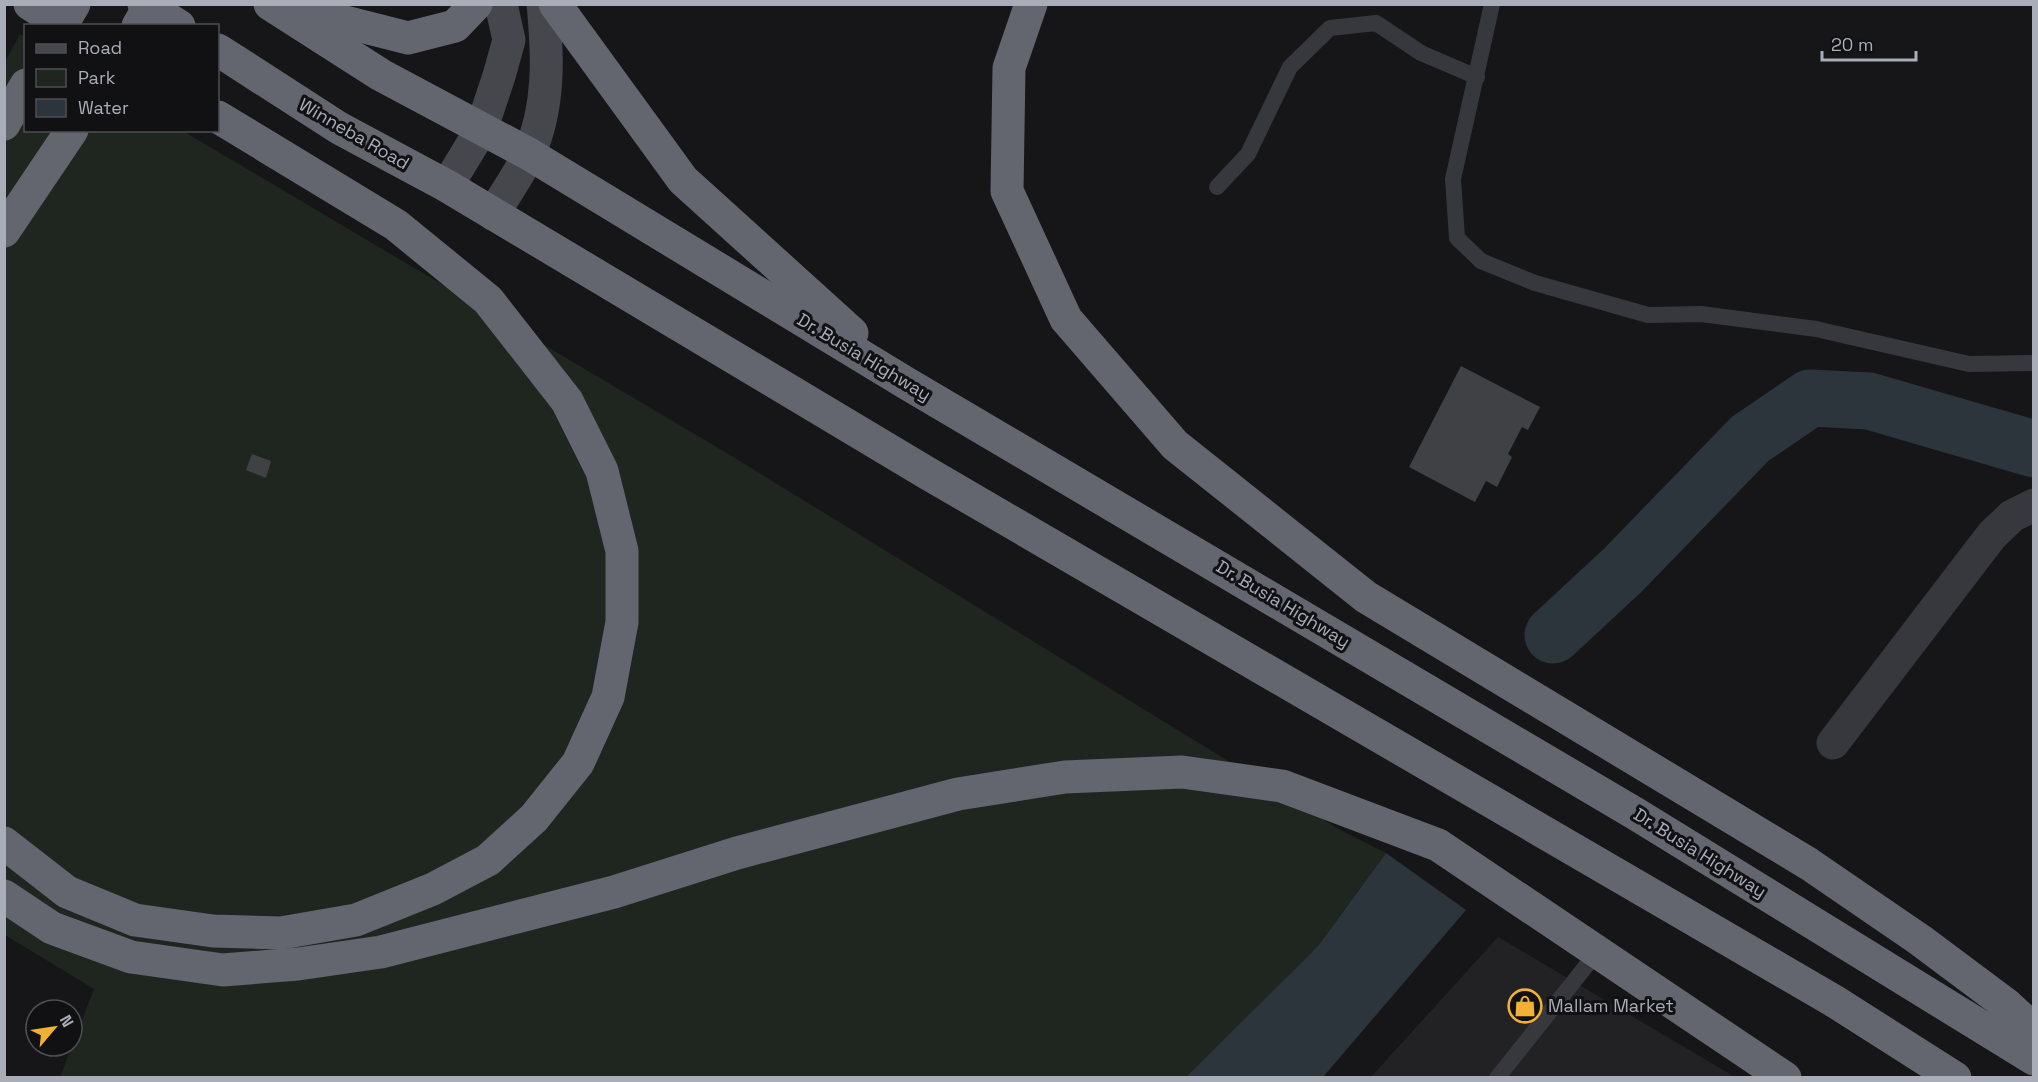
<svg xmlns="http://www.w3.org/2000/svg" width="2038" height="1082" viewBox="0 0 2038 1082" font-family="'Space Grotesk',sans-serif">
	<rect width="100%" height="100%" fill="#161618"/>
	<polygon fill="#222225" points="1498,937 1735,1077 1370,1078"/>
	<polygon fill="#1e261f" points="20,34 25,37 26,130 183,131 730,455 1342,831 1386,853 1318,946 1186,1077 60,1077 94,989 5,935 4,64"/>
	<polygon fill="#2c353c" points="1386,853 1466,910 1323,1077 1186,1077 1318,946"/>
	<g fill="none" stroke-linecap="round" stroke-linejoin="round">
		<polyline stroke="#2c353c" stroke-width="57" points="1553,635 1623,570 1750,439 1810,398 1869,401 2034,449"/>
	</g>
	<g fill="#404145">
		<polygon points="1461,366 1540,407 1528,430 1522,427 1508,454 1512,457 1497,487 1486,481 1475,502 1409,467"/>
		<polygon points="252,454 271,461 266,478 246,470"/>
	</g>
	<g fill="none" stroke-linecap="round" stroke-linejoin="round">
		<g stroke="#37383d" stroke-width="16">
			<polyline points="1492,4 1453,179 1457,238 1481,261 1535,283 1648,315 1701,314 1816,329 1969,364 2034,363"/>
			<polyline points="1217,187 1248,154 1290,67 1330,28 1376,23 1421,53 1477,77"/>
			<polyline points="1497,1078 1598,951"/>
		</g>
		<polyline stroke="#37383d" stroke-width="33" points="1833,743 1992,535 2012,516 2034,505"/>
		<g stroke="#45474d" stroke-width="33">
			<polyline points="447,186 481,130 499,76 509,40 501,4"/>
			<path d="M493,214c12,-20 26,-39 36,-60 21,-47 19,-99 14,-150"/>
		</g>
		<g stroke="#63666e" stroke-width="33">
			<polyline points="30,4 65,26"/>
			<polyline points="144,4 179,26"/>
			<polyline points="270,4 381,75 529,154 906,383 1636,814 2034,1059"/>
			<polyline points="555,4 683,180 852,333"/>
			<polyline points="1031,4 1009,68 1007,191 1066,319 1175,445 1366,597 1809,864 1920,940 2007,1005 2034,1030"/>
			<polyline points="294,9 408,38 455,26 476,4"/>
			<polyline points="218,50 339,128 447,186 927,473 1834,1001 1955,1078"/>
			<polyline points="4,124 26,85"/>
			<polyline points="4,231 72,130"/>
			<polyline points="4,843 67,892 135,920 213,931 281,933 356,920 433,889 488,860 534,818 578,763 608,697 622,622 622,551 602,471 567,401 488,300 396,225 218,117"/>
			<polyline points="4,896 52,928 131,957 223,970 298,964 381,952 614,892 737,853 958,794 1065,777 1182,772 1282,786 1438,845 1785,1078"/>
		</g>
		<g stroke="#63666e" stroke-width="33">
			<polyline points="61,26 74,4"/>
			<polyline points="138,26 151,4"/>
		</g>
	</g>
	<defs>
		<symbol id="shop-ring" viewBox="-11 -11 22 22"><circle r="9.5" fill="#111113" stroke="#f2b134" stroke-width="1.5"/><path d="M-5-2.5h2.3a2.7 3.5 0 0 1 5.4 0H5L5.5 6h-11ZM-1.5-2.5h3a1.5 2.3 0 0 0-3 0Z" fill="#f2b134"/></symbol>
	</defs>
	<g fill-rule="evenodd">
		<use href="#shop-ring" x="1506" y="987" width="38" height="38"/>
	</g>
	<g text-anchor="middle" stroke-width="6" stroke-linejoin="round" paint-order="stroke">
		<g font-size="18" fill="#a8adb8" stroke="#111113">
			<text transform="translate(354 134) rotate(30)" y="6">Winneba Road</text>
			<text transform="translate(864 357) rotate(31)" y="6">Dr. Busia Highway</text>
			<text transform="translate(1283 604) rotate(31)" y="6">Dr. Busia Highway</text>
			<text transform="translate(1700 853) rotate(32)" y="6">Dr. Busia Highway</text>
		</g>
		<g font-size="18" fill="#a8adb8" stroke="#111113" text-anchor="start">
			<text x="1548" y="1012">Mallam Market</text>
		</g>
	</g>
	<rect width="2038" height="1082" fill="none" stroke="#a8adb8" stroke-width="12"/>
	<rect x="24" y="24" width="195" height="108" fill="#111113" stroke="#4d4f55" stroke-width="1.5"/>
	<rect x="36" y="44" width="30" height="9" fill="#45474d" stroke="#4d4f55" stroke-width="1.5"/>
	<text x="78" y="54" font-size="18" fill="#a8adb8">Road</text>
	<rect x="36" y="69" width="30" height="18" fill="#1e261f" stroke="#4d4f55" stroke-width="1.5"/>
	<text x="78" y="84" font-size="18" fill="#a8adb8">Park</text>
	<rect x="36" y="99" width="30" height="18" fill="#2c353c" stroke="#4d4f55" stroke-width="1.5"/>
	<text x="78" y="114" font-size="18" fill="#a8adb8">Water</text>
	<g transform="translate(54 1028) rotate(61)"><circle r="28" fill="#111113" stroke="#4d4f55" stroke-width="1.5"/>
	<path d="M0-4.5L10 22L0 15L-10 22Z" fill="#f2b134"/>
	<text y="-9" font-size="16" font-weight="bold" text-anchor="middle" fill="#a8adb8">N</text>
	</g>
	<path d="M1822 51v9h94v-9" fill="none" stroke="#a8adb8" stroke-width="3"/>
	<text x="1831" y="51" font-size="18" fill="#a8adb8" stroke="#111113" stroke-width="4.5" paint-order="stroke">20 m</text>
</svg>
